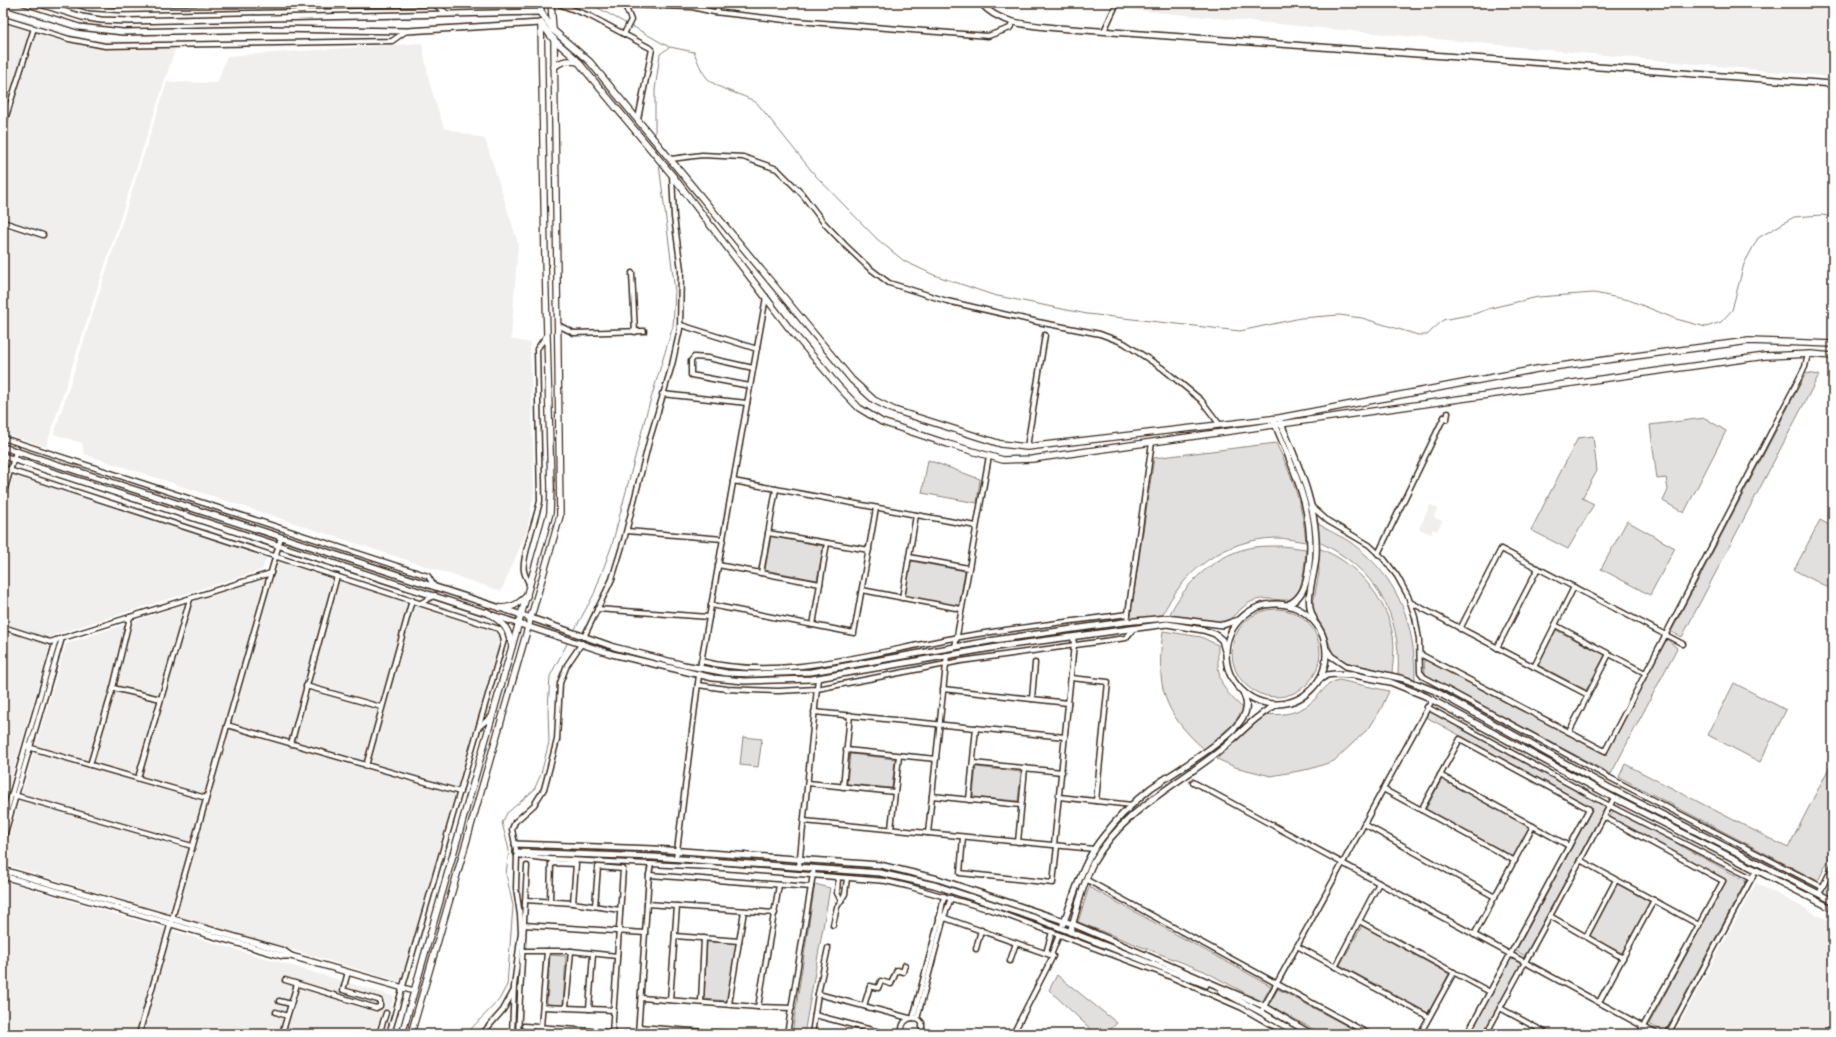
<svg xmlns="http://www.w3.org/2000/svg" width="1836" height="1037" viewBox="0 0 1836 1037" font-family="Dekko,sans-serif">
	<rect width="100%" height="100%" fill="#fff"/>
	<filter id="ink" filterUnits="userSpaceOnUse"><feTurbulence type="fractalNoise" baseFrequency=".025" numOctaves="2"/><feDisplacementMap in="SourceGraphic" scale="8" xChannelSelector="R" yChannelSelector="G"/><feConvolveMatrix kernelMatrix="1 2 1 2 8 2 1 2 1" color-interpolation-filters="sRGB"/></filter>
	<g filter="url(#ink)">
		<g fill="#f1efee">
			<polygon points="1125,3 1833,3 1833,77 1122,9"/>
			<polygon points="3,13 85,39 116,41 178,40 46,447 3,433"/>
			<polygon points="422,43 430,85 444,128 485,139 518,243 511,339 530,343 534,493 527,531 501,591 84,454 82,443 54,434 167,82 217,83 227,56"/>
			<polygon points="3,463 270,550 262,570 53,635 3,806"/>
			<polygon points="1430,505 1438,508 1434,517 1442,521 1437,531 1433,529 1431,534 1419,529"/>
			<polygon points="281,555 488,620 500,625 506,633 506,644 408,984 3,864 3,856 66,644 194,601 273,577"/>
			<polygon points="1833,870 1833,899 1822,894"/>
			<polygon points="3,881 394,996 384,1034 3,1034"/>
			<polygon points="1756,883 1833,923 1833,1034 1674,1034"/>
		</g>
		<g fill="#e2e0de" stroke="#8e857e">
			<polygon points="1806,373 1819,375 1682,637 1671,632"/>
			<polygon points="1705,418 1726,431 1684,513 1663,501 1668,490 1666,478 1657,479 1650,425"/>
			<polygon points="1593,436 1597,471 1582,498 1594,504 1568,549 1531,530 1578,438"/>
			<path d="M1276,443c16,32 27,63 30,99 -9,-1 -20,-4 -30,-4 -51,1 -94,33 -114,78l-32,3 24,-161z"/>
			<polygon points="928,460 980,479 977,503 922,493"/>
			<polygon points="1820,520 1833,527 1833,590 1794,570"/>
			<path d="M1316,521c11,11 26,14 38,24 45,34 61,79 61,134l-17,-5c4,-61 -24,-106 -79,-132z"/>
			<polygon points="1627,521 1675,548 1650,595 1601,569"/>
			<polygon points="771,536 823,546 817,580 765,570"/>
			<path d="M1282,546l24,3c-1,11 -3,49 -16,51 -13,1 -24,-4 -37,1 -12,5 -19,17 -30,22l-54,-7c15,-33 48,-63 85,-69 9,-1 19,-1 28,-1z"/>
			<path d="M1318,548c37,13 69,50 75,88 2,13 0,25 -1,37l-47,-11 -12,-8 -8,-22 -13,-23 7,-36z"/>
			<polygon points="911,561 965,571 959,606 905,596"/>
			<circle cx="1276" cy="653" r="44"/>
			<polygon points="1556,630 1605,655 1586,690 1538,665"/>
			<path d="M1163,631l38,6 17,8c-1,33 1,42 26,64l-12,16 -28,24c-42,-37 -48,-64 -41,-118z"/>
			<polygon points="1667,639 1677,648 1611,774 1425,675 1424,659 1606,755"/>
			<path d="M1339,680l50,11 -8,18 -11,18 -36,34 -24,8 -39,7 -36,-9 -18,-8 48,-45c19,2 36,-1 50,-15 8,-8 11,-16 24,-19z"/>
			<polygon points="1734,683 1786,710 1760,762 1708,735"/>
			<polygon points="1429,710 1606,806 1525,956 1516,951 1593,808 1426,717"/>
			<polygon points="743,737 762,739 758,767 740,765"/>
			<polygon points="850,754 895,759 892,788 847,784"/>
			<polygon points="1833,760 1833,851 1818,881 1619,777 1625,764 1788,848"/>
			<polygon points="976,767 1021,772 1018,801 973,797"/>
			<polygon points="1442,779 1530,827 1514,857 1426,809"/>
			<polygon points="1614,809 1746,881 1665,1032 1649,1024 1726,881 1609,818"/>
			<polygon points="815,884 830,888 804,1034 792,1034"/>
			<polygon points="1617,884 1650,902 1622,953 1589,936"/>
			<polygon points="1089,887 1271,986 1262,1002 1204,971 1078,922"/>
			<polygon points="1362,926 1449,974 1428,1013 1340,965"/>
			<polygon points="707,942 737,943 728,1001 704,999"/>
			<polygon points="550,955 566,956 563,1005 547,1004"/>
			<polygon points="1511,958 1521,964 1483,1034 1470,1034"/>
			<polygon points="1057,975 1117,1023 1106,1034 1096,1034 1049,990"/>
			<polygon points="1278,989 1362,1034 1322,1034 1269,1005"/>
		</g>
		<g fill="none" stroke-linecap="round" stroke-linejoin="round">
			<g stroke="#887e77" stroke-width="1">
				<polyline points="589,3 627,24"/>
				<polyline points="630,25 669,47"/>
				<path d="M655,137v-47l5,-36 10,-7 24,5c3,8 7,19 13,26 12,13 35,15 50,25l58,72 62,64 27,22 30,14 59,20 94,19 153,17 61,-13 38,-3 23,3 56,17h9l16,-15 31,-6 17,-6 47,-11 56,-4 35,7 47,19 30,8 15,-5 11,-12 12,-46 14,-26 36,-21 28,-2 11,2"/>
				<polyline points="656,146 657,152"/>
				<polyline points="574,631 594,594 612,545 646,415 673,326 675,291 659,164"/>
				<polyline points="466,1034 499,1000 507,985 513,906 506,874 509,850 502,823 507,813 534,790 541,774 549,742 548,709 550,676 568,642"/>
			</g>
			<defs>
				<g id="minor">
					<polyline points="74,3 88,8 118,10 434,4 448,14"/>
					<polyline points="556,3 590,16 652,49 638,119"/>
					<polyline points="624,3 631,20 624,34"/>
					<polyline points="717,3 718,12"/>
					<polyline points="717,4 724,3"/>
					<polyline points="625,5 692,7 714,12 785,20 988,36 1010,28 1013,22"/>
					<polyline points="3,19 69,39 105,46 392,41 406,31"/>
					<polyline points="1104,31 1117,3"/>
					<polyline points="3,126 34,28"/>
					<polyline points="671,159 702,155 743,157 777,169 802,194 824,223 845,245 868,267 889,283 947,301 1038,322 1100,334 1124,343 1162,368 1201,400 1220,425"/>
					<polyline points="3,222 43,235"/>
					<polyline points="632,273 635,332"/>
					<polyline points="558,325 574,333 644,331"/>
					<polyline points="681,325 757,349"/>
					<polyline points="750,386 691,375 691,361 694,357 708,358 753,368"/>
					<polyline points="662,394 747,403"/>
					<polyline points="3,438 428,576 434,586"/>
					<polyline points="1027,447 1045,335"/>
					<polyline points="3,468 499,629 502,633 504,640 389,1034"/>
					<polyline points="733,481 976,526"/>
					<polyline points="3,495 16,451"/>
					<polyline points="1311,506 1328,521 1369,545 1384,559 1397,576 1408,596 1415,617 1419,639 1420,672 1424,677 1612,779 1822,887"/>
					<polyline points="627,531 723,539"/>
					<polyline points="768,533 869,550"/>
					<polyline points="1378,554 1444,417 1447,419 1448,413"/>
					<polyline points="909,557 968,568"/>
					<polyline points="718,565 820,584"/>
					<polyline points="761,573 776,489"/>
					<path d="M530,586c-2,-5 -5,-10 -6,-15 -3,-11 13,-55 16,-70l-3,-152 10,-14"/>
					<polyline points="862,590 961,609"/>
					<polyline points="902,598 916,515"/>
					<polyline points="1410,602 1588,695"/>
					<polyline points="421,603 435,595"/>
					<polyline points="711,605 854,633 876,508"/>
					<polyline points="597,609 709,617"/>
					<polyline points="1127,621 1152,442"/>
					<polyline points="813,625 827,543"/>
					<polyline points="1555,625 1645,673"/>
					<polyline points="3,627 50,642 271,573"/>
					<polyline points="1460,629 1501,549 1683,644"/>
					<polyline points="584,637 612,579 624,540 650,438 672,365 680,329 681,270 674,217 672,175"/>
					<polyline points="955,647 989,456"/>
					<polyline points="1497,648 1538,568"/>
					<polyline points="1420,654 1605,751 1805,367 1808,354"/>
					<path d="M701,661c84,22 182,-12 265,-25 54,-9 108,-15 162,-22"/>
					<polyline points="1534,667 1574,587"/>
					<polyline points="700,668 766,297"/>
					<polyline points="1071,678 1108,682 1096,801"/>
					<polyline points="698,685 727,689 778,691 817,689 961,661 1126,638 1134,628"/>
					<polyline points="306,686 381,707"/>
					<polyline points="113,688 161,699"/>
					<polyline points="943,689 1068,703"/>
					<polyline points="1032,699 1035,663"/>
					<polyline points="1427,707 1610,806 1752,878"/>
					<polyline points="814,712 1065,737"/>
					<polyline points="227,725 460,792"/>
					<polyline points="479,727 492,716"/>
					<polyline points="1569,732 1609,654"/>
					<polyline points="291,744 337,576"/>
					<polyline points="28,747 206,798"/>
					<polyline points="846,750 936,759"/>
					<polyline points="973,763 1062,772"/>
					<polyline points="90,765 113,688 130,617"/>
					<polyline points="366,766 412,600"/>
					<polyline points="1440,775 1569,846"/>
					<polyline points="138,778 190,599"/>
					<polyline points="1193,782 1657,1034"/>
					<polyline points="808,783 895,792"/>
					<polyline points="843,787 850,715"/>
					<polyline points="1383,789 1515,861"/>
					<polyline points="14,795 192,846"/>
					<polyline points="932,796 1021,805"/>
					<polyline points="1059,797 1132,805"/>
					<polyline points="969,800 976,728"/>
					<polyline points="1421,810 1460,739 1589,809 1467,1034"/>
					<polyline points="1604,817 1723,881 1639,1034"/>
					<polyline points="804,821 1094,849"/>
					<polyline points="3,824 56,640"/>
					<polyline points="1364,824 1495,897"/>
					<polyline points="891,829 899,756"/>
					<polyline points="928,833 947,655"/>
					<polyline points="963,837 960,873 1053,883 1057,846"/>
					<polyline points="3,840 62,638"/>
					<polyline points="1018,842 1025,768"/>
					<polyline points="1054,845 1074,644 1073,637"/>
					<polyline points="517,855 550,859 709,867 861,879 886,881 907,886 998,912 1164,974 1242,1008 1287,1034"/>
					<polyline points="676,859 699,675"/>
					<polyline points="1580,860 1699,925"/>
					<polyline points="799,867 818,678"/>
					<polyline points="649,875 811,887"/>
					<polyline points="838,878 837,893 841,901"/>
					<polyline points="1087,880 1369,1034"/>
					<polyline points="1819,894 1833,866"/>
					<polyline points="525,900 573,903 620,910"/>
					<polyline points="550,901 551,863 576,864 573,903"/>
					<polyline points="647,904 775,913"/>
					<polyline points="595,906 598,867 623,869 612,1034"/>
					<polyline points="940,916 944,896"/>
					<polyline points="1550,916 1623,958"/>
					<polyline points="944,917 951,898"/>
					<polyline points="945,918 942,922 939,918 940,916 943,916 945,918 1053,956 1013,1034"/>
					<polyline points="1359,921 1490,992"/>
					<polyline points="524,925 645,933"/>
					<polyline points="833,925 837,907 845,894 847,878"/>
					<polyline points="1474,935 1533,826"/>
					<polyline points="675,936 739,941"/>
					<polyline points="1586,937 1616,880"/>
					<polyline points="1297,946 1429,1017"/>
					<polyline points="976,949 981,930"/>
					<polyline points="523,951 571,951 617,956"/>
					<polyline points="1046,953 1052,932"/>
					<polyline points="1051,955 1059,935"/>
					<polyline points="1010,961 1016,943"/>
					<polyline points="1335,967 1379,883"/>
					<polyline points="285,980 376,1008 380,1006 380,1001 378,1000 343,990 348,972"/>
					<polyline points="818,994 909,1018"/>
					<polyline points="641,998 758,1007 792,1008"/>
					<polyline points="670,1000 677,906"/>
					<polyline points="279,1001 291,1004"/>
					<polyline points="701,1002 704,938"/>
					<polyline points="1599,1002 1654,900"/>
					<polyline points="729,1004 744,911"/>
					<polyline points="864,1006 870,986 878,988 881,981 891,984 897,970 903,972 905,965"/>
					<polyline points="543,1007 614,1010"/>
					<polyline points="566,1007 571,951"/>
					<polyline points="758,1007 779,885"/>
					<polyline points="1500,1008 1548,1034"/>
					<polyline points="589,1009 593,954"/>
					<polyline points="276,1012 287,1016"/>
					<polyline points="1261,1012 1432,700"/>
					<polyline points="815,1015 887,1034"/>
					<polyline points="913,1018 939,920"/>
					<polyline points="917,1019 943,921"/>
					<polyline points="524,1026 631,1034"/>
					<polyline points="541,1027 547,951"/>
					<polyline points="639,1027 732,1034"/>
					<polyline points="139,1034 281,537"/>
					<polyline points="282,1034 297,984"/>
					<polyline points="379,1034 386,1013"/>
					<polyline points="482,1034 503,1010 513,992"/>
					<polyline points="512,1034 514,986 521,932 520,915 516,888 517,855 512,829 515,822 534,805 544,789 557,740 560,683 567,665 582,643"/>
					<polyline points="518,1034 527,866"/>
					<polyline points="638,1034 649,875 651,864"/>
					<polyline points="787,1034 814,868"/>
					<polyline points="812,1034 818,994 828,948"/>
					<path d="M903,1034c-5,-13 11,-22 19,-11v11"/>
					<polyline points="1420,1034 1454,972"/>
					<polyline points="1486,1034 1614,798"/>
					<polyline points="1668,1034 1756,870"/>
				</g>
				<g id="tertiary">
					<polyline points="3,3 79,27 123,32 271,29 407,31 541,23"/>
					<polyline points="37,3 82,17 101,20 129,21 541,12"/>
					<path d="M981,3c18,22 50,22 76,25l776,56"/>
					<path d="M1273,419c21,52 44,95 35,153 -2,13 -6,26 -19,32"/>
					<path d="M1280,421c18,43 39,88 36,135 -1,22 -13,43 -2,63"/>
					<polyline points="3,447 531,618 614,647 684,665 727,673 752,674 811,672 1001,639 1124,622 1167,618 1223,625 1238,620"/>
					<polyline points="3,456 612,654 713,678 744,681 812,679 1003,646 1167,624 1203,630 1215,634 1222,640 1225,651"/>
					<circle cx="1276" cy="654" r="50"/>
					<polyline points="1327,650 1331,656 1346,666 1404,679 1435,691 1608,787 1833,901"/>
					<polyline points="1319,680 1327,675 1335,674 1354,675 1390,682 1425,696 1614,798 1833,909"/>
					<polyline points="515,844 654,849 880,865 938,879 1073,924 1264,1006 1311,1034"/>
					<polyline points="516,852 653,857 880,873 934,885 1035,918 1206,985"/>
					<polyline points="3,870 284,951 291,956"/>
					<polyline points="3,876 283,956 291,956 414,991"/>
					<path d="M1063,924c12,-30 19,-61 39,-86 14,-18 31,-36 49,-50 23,-16 85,-51 94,-75 3,-8 1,-14 -2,-21"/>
					<path d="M1070,932c7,-21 13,-50 23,-69 31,-54 83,-77 129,-114 18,-15 33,-33 54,-44"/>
					<polyline points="1221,991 1261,1012 1298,1034"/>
				</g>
				<g id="secondary">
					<polyline points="541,3 541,14"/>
					<polyline points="551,3 553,29"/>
					<polyline points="541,12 553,30 590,62 852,380 874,400 894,410 1001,444 1027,447 1279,418 1537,369 1749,341 1833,344"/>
					<polyline points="541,23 554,40 575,58 672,175 789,328 839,387 859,408 882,422 948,444 1003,460 1032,459 1765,356 1811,354 1833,356"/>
					<path d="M554,67c9,-7 14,-7 25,-5"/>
					<path d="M499,608c13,0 18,-3 28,-12"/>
					<path d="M487,612c16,11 21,14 25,34"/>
					<polyline points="402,1034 550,513 551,488 545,258 541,23"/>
					<polyline points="411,1034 560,516 554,39"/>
				</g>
			</defs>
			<use href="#minor" stroke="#3b2a1e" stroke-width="7"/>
			<use href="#tertiary" stroke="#3b2a1e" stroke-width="8"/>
			<use href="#secondary" stroke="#3b2a1e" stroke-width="8"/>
			<use href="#minor" stroke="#fff" stroke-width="4"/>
			<use href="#tertiary" stroke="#fff" stroke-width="5"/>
			<use href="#secondary" stroke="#fff" stroke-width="5.5"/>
		</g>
	</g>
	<rect width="1836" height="1037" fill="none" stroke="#fff" stroke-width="16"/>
	<rect x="8" y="8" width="1820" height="1021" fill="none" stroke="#3b2a1e" stroke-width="1.5" filter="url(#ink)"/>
</svg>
